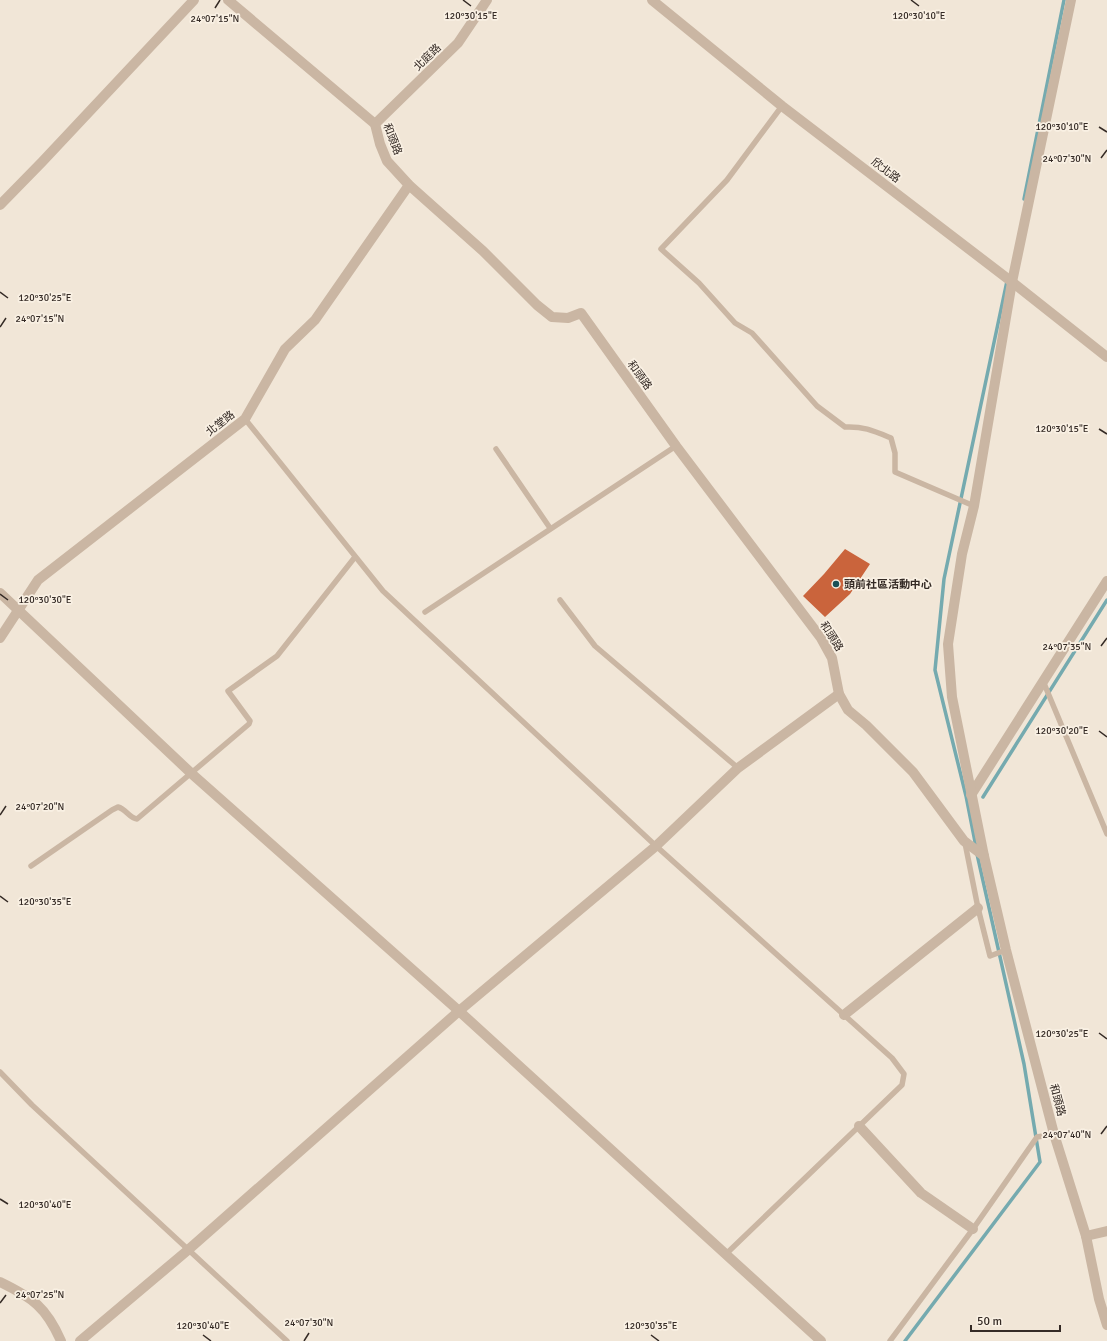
<svg xmlns="http://www.w3.org/2000/svg" width="1107" height="1341" viewBox="0 0 1107 1341" font-family="Signika,'Noto Sans TC',sans-serif">
	<rect width="100%" height="100%" fill="#f1e6d7"/>
	<g fill="none" stroke-linecap="round" stroke-linejoin="round">
		<g stroke="#75aaaf" stroke-width="3.5">
			<polyline points="1024,199 1064,0"/>
			<polyline points="983,797 1107,600"/>
			<polyline points="976,847 966,796 935,670 944,579 1007,281"/>
			<polyline points="905,1341 1040,1162 1024,1064 977,854"/>
		</g>
	</g>
	<polygon fill="#ca643c" points="845,549 870,564 850,594 825,617 803,596 824,574"/>
	<g fill="none" stroke-linecap="round" stroke-linejoin="round">
		<g stroke="#cab6a3" stroke-width="5.5">
			<path d="M782,106l-55,74 -66,69 38,34 36,40 17,10 65,73 28,21c18,-1 29,4 46,11l4,15v19l79,34"/>
			<polyline points="245,419 383,591 656,846 892,1058 904,1074 902,1085 726,1254"/>
			<polyline points="496,449 550,528"/>
			<polyline points="560,600 595,646 738,768"/>
			<polyline points="425,612 676,446"/>
			<polyline points="1043,681 1107,834"/>
			<polyline points="965,843 978,908 990,956 1006,950"/>
			<path d="M31,866l81,-56 6,-3c8,2 11,11 19,12l112,-95 1,-3 -22,-30 49,-35 78,-99"/>
			<polyline points="0,1072 32,1105 287,1341"/>
			<polyline points="890,1341 973,1229 1037,1137 1054,1134"/>
		</g>
		<g stroke="#cab6a3" stroke-width="10">
			<polyline points="652,0 782,106 1012,282 1107,357"/>
			<polyline points="375,124 458,43 487,0"/>
			<polyline points="0,205 42,162 194,0"/>
			<polyline points="0,593 192,774 459,1011 821,1341"/>
			<polyline points="971,795 1107,581"/>
			<polyline points="984,856 952,697 948,644 962,554 974,506 1012,282 1071,0"/>
			<polyline points="844,1015 978,908"/>
			<polyline points="859,1126 921,1193 973,1229"/>
			<polyline points="1086,1236 1107,1231"/>
			<polyline points="80,1341 188,1250 459,1011 656,846 738,768 839,694"/>
		</g>
		<g stroke="#cab6a3" stroke-width="10">
			<polyline points="228,0 375,124 380,144 387,161 409,185 483,251 537,305 552,317 568,318 581,313 676,446 821,638 832,658 839,694 848,710 866,725 913,772 964,841 984,856 1006,950 1054,1134 1086,1236 1099,1299 1107,1325"/>
			<polyline points="0,638 38,580 245,419 285,349 315,320 409,185"/>
			<path d="M0,1282c33,16 46,25 61,59"/>
		</g>
	</g>
	<path fill="none" stroke="#342a25" stroke-width="1.5" d="M463,0l8,6M911,0l8,6M215,8l5,-8M1099,127l8,5M1101,158l6,-8M0,292l8,6M0,327l6,-9M1099,429l8,5M0,594l8,6M1101,646l6,-8M1099,731l8,6M0,815l6,-9M0,896l8,6M1099,1033l8,6M1101,1134l6,-8M0,1199l8,5M0,1303l6,-8M203,1335l8,6M651,1335l8,6M304,1341l5,-8"/>
	<circle fill="#1a5056" stroke="#f9f0e3" stroke-width="1.5" cx="836" cy="584" r="4"/>
	<g text-anchor="middle" stroke-width="3.5" stroke-linejoin="round" paint-order="stroke">
		<g font-size="11" fill="#342a25" stroke="#f9f0e3">
			<text transform="translate(427 57) rotate(-44)" y="4">北庭路</text>
			<text transform="translate(393 139) rotate(69)" y="4">和頭路</text>
			<text transform="translate(886 170) rotate(37)" y="4">欣北路</text>
			<text transform="translate(640 375) rotate(54)" y="4">和頭路</text>
			<text transform="translate(220 423) rotate(-38)" y="4">北堂路</text>
			<text transform="translate(832 636) rotate(58)" y="4">和頭路</text>
			<text transform="translate(1058 1100) rotate(75)" y="4">和頭路</text>
		</g>
		<g font-size="11" font-weight="bold" fill="#342a25" stroke="#f9f0e3" text-anchor="start">
			<text x="844" y="588">頭前社區活動中心</text>
		</g>
	</g>
	<g font-size="10" text-anchor="middle" fill="#342a25" stroke="#f9f0e3" stroke-width="3.5" stroke-linejoin="round" paint-order="stroke">
		<text x="471" y="19">120°30'15"E</text>
		<text x="919" y="19">120°30'10"E</text>
		<text x="215" y="22">24°07'15"N</text>
		<text x="1062" y="130">120°30'10"E</text>
		<text x="1067" y="162">24°07'30"N</text>
		<text x="45" y="301">120°30'25"E</text>
		<text x="40" y="322">24°07'15"N</text>
		<text x="1062" y="432">120°30'15"E</text>
		<text x="45" y="603">120°30'30"E</text>
		<text x="1067" y="650">24°07'35"N</text>
		<text x="1062" y="734">120°30'20"E</text>
		<text x="40" y="810">24°07'20"N</text>
		<text x="45" y="905">120°30'35"E</text>
		<text x="1062" y="1037">120°30'25"E</text>
		<text x="1067" y="1138">24°07'40"N</text>
		<text x="45" y="1208">120°30'40"E</text>
		<text x="40" y="1298">24°07'25"N</text>
		<text x="309" y="1326">24°07'30"N</text>
		<text x="203" y="1329">120°30'40"E</text>
		<text x="651" y="1329">120°30'35"E</text>
	</g>
	<path d="M971 1325v6h89v-6" fill="none" stroke="#342a25" stroke-width="2"/>
	<text x="977" y="1325" font-size="12" fill="#342a25" stroke="#f9f0e3" stroke-width="3" paint-order="stroke">50 m</text>
</svg>
